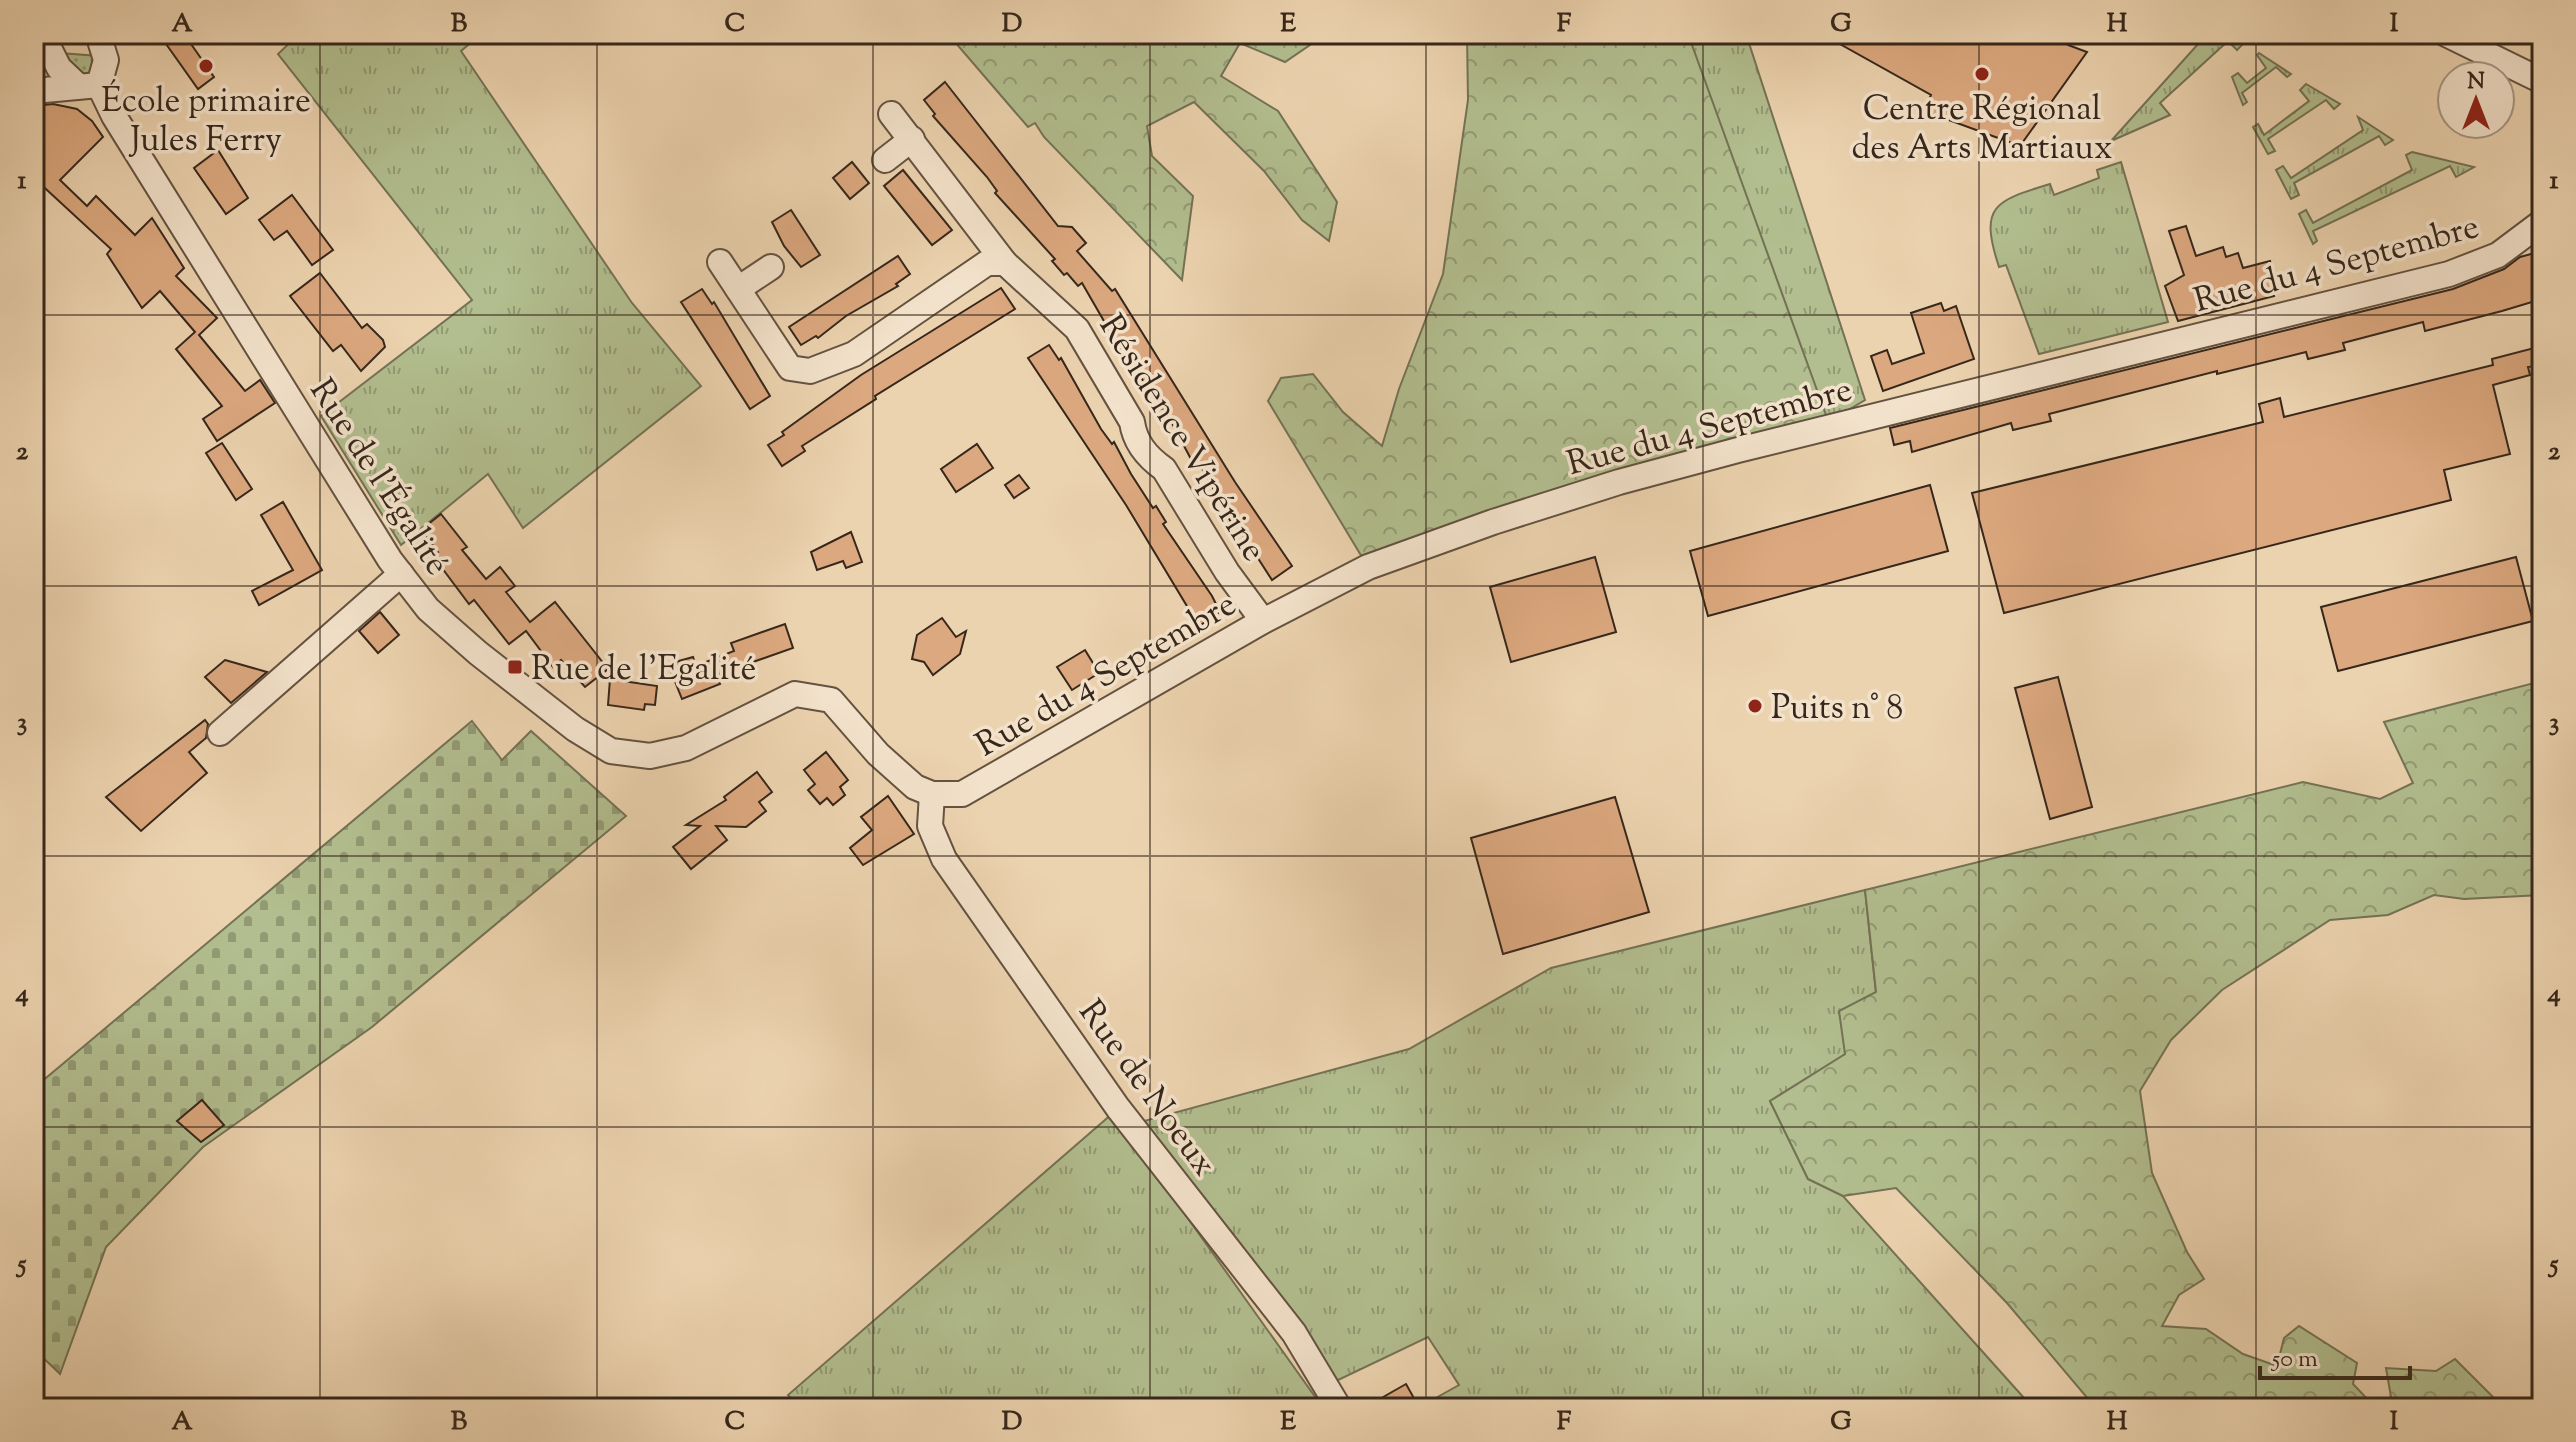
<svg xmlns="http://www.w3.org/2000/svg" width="2576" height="1442" viewBox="0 0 2576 1442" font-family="'Sorts Mill Goudy',serif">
	<defs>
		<pattern id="grass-tufts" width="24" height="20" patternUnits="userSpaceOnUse" patternTransform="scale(2)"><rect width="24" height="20" fill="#b2be8f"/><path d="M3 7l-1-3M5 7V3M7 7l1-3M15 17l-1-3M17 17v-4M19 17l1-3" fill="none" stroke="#929a74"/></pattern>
		<pattern id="forest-crowns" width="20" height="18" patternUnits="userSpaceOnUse" patternTransform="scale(2)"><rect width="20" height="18" fill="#b2be8f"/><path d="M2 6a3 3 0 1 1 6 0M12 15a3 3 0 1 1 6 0" fill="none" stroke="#929a74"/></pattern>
		<pattern id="cemetery-stones" width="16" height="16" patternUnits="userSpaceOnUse" patternTransform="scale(2)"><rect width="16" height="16" fill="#b2be8f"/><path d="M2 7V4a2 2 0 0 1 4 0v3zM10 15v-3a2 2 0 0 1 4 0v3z" fill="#929a74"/></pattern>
		<pattern id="park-dots" width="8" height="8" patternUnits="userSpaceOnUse" patternTransform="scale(2)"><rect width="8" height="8" fill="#b2be8f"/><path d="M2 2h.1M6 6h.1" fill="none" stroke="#929a74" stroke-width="1.8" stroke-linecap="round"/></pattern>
	</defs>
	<rect width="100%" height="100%" fill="#ecd3af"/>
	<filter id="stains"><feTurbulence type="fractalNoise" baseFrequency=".0025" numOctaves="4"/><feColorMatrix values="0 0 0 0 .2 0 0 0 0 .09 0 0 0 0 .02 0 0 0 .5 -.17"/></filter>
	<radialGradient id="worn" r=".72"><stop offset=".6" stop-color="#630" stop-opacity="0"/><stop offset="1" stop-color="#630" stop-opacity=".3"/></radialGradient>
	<g fill="url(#grass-tufts)" stroke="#747255" stroke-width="2">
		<polygon points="299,34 481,34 461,51 632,303 701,386 523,528 488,474 401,545 321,416 472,300 278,54"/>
		<polygon points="1687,34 1746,34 1865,400 1828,422"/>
		<polygon points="2207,34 2231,34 2244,43 2237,50 2228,41 2160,103 2170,115 2111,141"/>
		<polygon points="2259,53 2291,74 2287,77 2276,67 2242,93 2247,102 2243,105 2232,77 2238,73 2247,83 2266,68 2257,55"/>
		<polygon points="2306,84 2340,104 2334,109 2326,100 2268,139 2275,151 2268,154 2253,127 2258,124 2264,135 2309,101 2300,90"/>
		<polygon points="2358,117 2393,140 2385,145 2379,136 2294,183 2299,195 2291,199 2276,170 2283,166 2291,178 2363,130"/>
		<polygon points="2412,152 2474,167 2456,177 2450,166 2313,231 2317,241 2313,244 2299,214 2306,210 2313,223 2412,170 2406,155"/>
		<path d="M2121,162l47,160 -129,32 -33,-89 -7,2c-20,-61 -5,-66 51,-83l4,11 45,-17 -2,-8z"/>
		<polygon points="1865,890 1876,993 1846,1054 1770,1101 1808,1179 1843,1196 2033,1408 1418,1408 1459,1385 1428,1337 1334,1382 1144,1121 1409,1049 1551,968"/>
		<polygon points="1113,1113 1323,1408 799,1408 788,1395"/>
	</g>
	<g fill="url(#forest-crowns)" stroke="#747255" stroke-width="2">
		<polygon points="948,34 1326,34 1285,62 1240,43 1221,76 1278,111 1337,202 1329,241 1302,220 1264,171 1194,102 1147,126 1152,156 1193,196 1182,280 1044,137 1035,123 1028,127"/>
		<polygon points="1467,34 1688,34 1830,426 1368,567 1268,401 1281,378 1313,374 1343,412 1382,446 1399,389 1443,274 1468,100"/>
		<polygon points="2542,681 2542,895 2464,899 2434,895 2388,915 2330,920 2222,990 2171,1040 2140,1091 2152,1173 2187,1252 2204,1279 2179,1295 2162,1326 2206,1329 2243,1354 2277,1366 2284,1338 2299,1326 2357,1363 2353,1384 2372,1404 2391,1397 2386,1368 2436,1371 2455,1359 2504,1408 2102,1408 2089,1400 2007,1303 1896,1188 1843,1196 1808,1179 1770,1101 1845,1054 1839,1011 1876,992 1865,890 2303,782 2380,799 2413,783 2384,722"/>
	</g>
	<polygon fill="url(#cemetery-stones)" stroke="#747255" stroke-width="2" points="472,721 502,760 531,731 626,816 372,1027 203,1147 106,1247 60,1374 34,1349 34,1088"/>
	<polygon fill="url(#park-dots)" stroke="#747255" stroke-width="2" points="59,53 99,56 93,73 74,75"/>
	<g fill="#dca87f" stroke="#36271b" stroke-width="2">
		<polygon points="159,34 184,34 214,77 198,89"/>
		<polygon points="1822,34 2075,34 2068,45 2087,52 2020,146 1924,111 1931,95"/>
		<polygon points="945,82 1058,226 1072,227 1086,243 1077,251 1112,291 1115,289 1235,482 1292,566 1272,580 1236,524 1233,526 1205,473 1195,459 1192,461 1164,408 1161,409 1125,352 1123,354 1082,283 1078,286 1067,273 1064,275 1052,261 1055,259 995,193 997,191 987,177 933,116 935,114 924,100"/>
		<polygon points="53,104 77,109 92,121 103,137 60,180 87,206 96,196 135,235 152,218 184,268 176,276 217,318 199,335 245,391 260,380 275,403 217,441 203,419 222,406 176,349 195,332 160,291 142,308 107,254 111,249 34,178 34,106"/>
		<polygon points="218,150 248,198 226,214 194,168"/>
		<polygon points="852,162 869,183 850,199 833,178"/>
		<polygon points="903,170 952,230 932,245 884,186"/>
		<polygon points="292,195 333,250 312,265 287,231 274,240 259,220"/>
		<polygon points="791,210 820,255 801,267 784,246 772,222"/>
		<polygon points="2186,226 2196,256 2223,247 2226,257 2238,253 2243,268 2270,261 2276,281 2270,282 2274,296 2178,321 2165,286 2184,275 2169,231"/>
		<polygon points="2542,251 2542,299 2502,311 2425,331 2423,322 2343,343 2345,350 2308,359 2306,352 2217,374 2217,371 2049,414 2051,421 2013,430 2011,423 1912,452 1910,441 1894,445 1890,428 2453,289 2504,269 2520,257"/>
		<polygon points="898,256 910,274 896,284 898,286 846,316 818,338 816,336 801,345 789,327"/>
		<polygon points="320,273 362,328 367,324 383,340 385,347 361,371 341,345 333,351 290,296"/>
		<polygon points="1001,288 1015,309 875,396 876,399 802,446 805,451 782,466 768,445 784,435 782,432 861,375"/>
		<polygon points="702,289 712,304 714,302 770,396 750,409 681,302"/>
		<polygon points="1941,303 1944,311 1956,306 1974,359 1883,391 1871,356 1887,350 1892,364 1924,353 1911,313"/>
		<polygon points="1049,345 1059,360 1061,358 1101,429 1112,444 1114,442 1131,474 1153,508 1156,506 1166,522 1163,524 1212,596 1220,612 1199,626 1126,505 1028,358"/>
		<polygon points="2542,346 2542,365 2528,367 2530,375 2493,385 2510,454 2444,470 2451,500 2004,613 1972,493 2263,422 2259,404 2280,398 2284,417 2493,365 2492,359"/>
		<polygon points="222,443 252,489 236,500 206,453"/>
		<polygon points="977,444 993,468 956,492 941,469"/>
		<polygon points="1019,475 1029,488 1014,498 1005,485"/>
		<polygon points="1930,485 1948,551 1708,616 1690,551"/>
		<polygon points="283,502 322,570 259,605 252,591 293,570 261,515"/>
		<polygon points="441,514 467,547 462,550 486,579 500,567 515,586 506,592 530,622 555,602 608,669 585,687 561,660 553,667 526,631 509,644 474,600 469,604 433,556 438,552 421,530"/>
		<polygon points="851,532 862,562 846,568 843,561 817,570 811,552"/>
		<polygon points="1595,557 1616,632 1511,662 1490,587"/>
		<polygon points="2516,557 2533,621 2338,671 2321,607"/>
		<polygon points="380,612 399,635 378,653 359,631"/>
		<polygon points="942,618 956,637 966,631 960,654 933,675 924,662 912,659 917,635"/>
		<polygon points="785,624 793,648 716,675 720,684 682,699 668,664 693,657 696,666 734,651 731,643"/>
		<polygon points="1085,650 1099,673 1072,690 1057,667"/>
		<polygon points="225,660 267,672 231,703 205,677"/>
		<polygon points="611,666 623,681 657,686 655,705 645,704 644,710 608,705"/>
		<polygon points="2058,677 2092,807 2050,819 2015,688"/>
		<polygon points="205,720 208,724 206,738 189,752 207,773 141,831 106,797"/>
		<polygon points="826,752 848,780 840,787 845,795 833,805 827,798 820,804 808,790 815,784 804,770"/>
		<polygon points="757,772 772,792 759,802 766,811 746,827 716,826 727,840 691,869 673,847 700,826 686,825 726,800 724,797"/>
		<polygon points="888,796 914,834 863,865 850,848 872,830 861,817"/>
		<polygon points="1615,797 1649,912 1503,954 1471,838"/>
		<polygon points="202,1100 224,1125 201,1142 177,1121"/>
		<polygon points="1406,1384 1415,1400 1401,1408 1364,1408"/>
	</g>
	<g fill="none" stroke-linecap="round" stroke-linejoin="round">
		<defs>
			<g id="minor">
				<polyline points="42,34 59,68 78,86"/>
				<polyline points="98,34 106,60 99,85 114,116 390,560 428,609 478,653 575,729 611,751 650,756 686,748 795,694 831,700 878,754 915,787 932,794 962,794 1263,621 1368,567 1493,522 1619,482 1738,450 2449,274 2498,255 2542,222"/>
				<polyline points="2446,34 2542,81"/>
				<polyline points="34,91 99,85"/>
				<path d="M891,114l114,149 72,66 55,93c3,21 15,35 32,47l63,103 36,49"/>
				<polyline points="885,160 912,139"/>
				<polyline points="720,262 790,368 810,371 854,354 987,263 1005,263"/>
				<polyline points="738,289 771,267"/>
				<polyline points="220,733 401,574"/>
				<polyline points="932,794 930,826 944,859 1118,1108 1294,1333 1339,1408"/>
			</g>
		</defs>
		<use href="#minor" stroke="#645240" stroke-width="28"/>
		<use href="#minor" stroke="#f3e2cb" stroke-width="24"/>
	</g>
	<path fill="none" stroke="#36271b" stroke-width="2" stroke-opacity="0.55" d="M320,34v1374M597,34v1374M873,34v1374M1150,34v1374M1426,34v1374M1703,34v1374M1979,34v1374M2256,34v1374M34,315h2508M34,586h2508M34,856h2508M34,1127h2508"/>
	<g fill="#8f2418" stroke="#f3e2cb" stroke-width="3">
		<circle cx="206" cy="66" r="8"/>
		<circle cx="1982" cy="74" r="8"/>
		<rect x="507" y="659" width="16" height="16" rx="4"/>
		<circle cx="1755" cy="706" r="8"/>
	</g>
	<g text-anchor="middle" stroke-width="7" stroke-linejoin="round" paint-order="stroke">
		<g font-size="34" fill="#36271b" stroke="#f3e2cb">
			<text x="206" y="111">École primaire<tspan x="206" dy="39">Jules Ferry</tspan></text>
			<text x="1982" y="119">Centre Régional<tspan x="1982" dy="39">des Arts Martiaux</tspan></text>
			<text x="531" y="679" text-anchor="start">Rue de l'Egalité</text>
			<text x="1771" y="718" text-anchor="start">Puits n° 8</text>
		</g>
		<g font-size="34" fill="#36271b" stroke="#f3e2cb">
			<text transform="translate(2336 262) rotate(-15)" y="12">Rue du 4 Septembre</text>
			<text transform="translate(1709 425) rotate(-15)" y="12">Rue du 4 Septembre</text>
			<text transform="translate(1184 437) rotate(58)" y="12">Résidence Vipérine</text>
			<text transform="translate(381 476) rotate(57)" y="12">Rue de l'Égalité</text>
			<text transform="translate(1105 673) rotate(-30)" y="12">Rue du 4 Septembre</text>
			<text transform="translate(1149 1087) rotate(54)" y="12">Rue de Noeux</text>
		</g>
	</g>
	<rect width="2576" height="1442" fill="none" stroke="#ecd3af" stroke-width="88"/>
	<g transform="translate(2476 100)"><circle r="38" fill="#f3e2cb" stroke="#a79785" stroke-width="2"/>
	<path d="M0-6L14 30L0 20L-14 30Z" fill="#8f2418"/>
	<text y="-12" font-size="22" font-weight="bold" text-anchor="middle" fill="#36271b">N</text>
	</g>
	<path d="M2260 1366v12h150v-12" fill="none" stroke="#36271b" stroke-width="4"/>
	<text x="2272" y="1366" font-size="24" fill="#36271b" stroke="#f3e2cb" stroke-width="6" paint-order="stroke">50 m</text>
	<rect x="44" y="44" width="2488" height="1354" fill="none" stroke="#36271b" stroke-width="3"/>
	<g font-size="26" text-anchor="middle" font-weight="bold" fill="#36271b">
		<text x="182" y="31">A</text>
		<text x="459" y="31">B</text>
		<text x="735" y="31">C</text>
		<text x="1012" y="31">D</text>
		<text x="1288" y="31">E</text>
		<text x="1564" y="31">F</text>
		<text x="1841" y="31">G</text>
		<text x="2117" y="31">H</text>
		<text x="2394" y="31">I</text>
		<text x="22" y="188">1</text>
		<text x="2554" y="188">1</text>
		<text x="22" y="459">2</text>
		<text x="2554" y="459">2</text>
		<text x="22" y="730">3</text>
		<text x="2554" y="730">3</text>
		<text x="22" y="1001">4</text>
		<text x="2554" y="1001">4</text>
		<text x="22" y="1272">5</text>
		<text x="2554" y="1272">5</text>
		<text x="182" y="1429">A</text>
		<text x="459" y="1429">B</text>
		<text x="735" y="1429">C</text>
		<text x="1012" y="1429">D</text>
		<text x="1288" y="1429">E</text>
		<text x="1564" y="1429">F</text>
		<text x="1841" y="1429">G</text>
		<text x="2117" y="1429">H</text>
		<text x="2394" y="1429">I</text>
	</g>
	<rect width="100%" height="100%" filter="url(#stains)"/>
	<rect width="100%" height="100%" fill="url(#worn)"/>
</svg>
